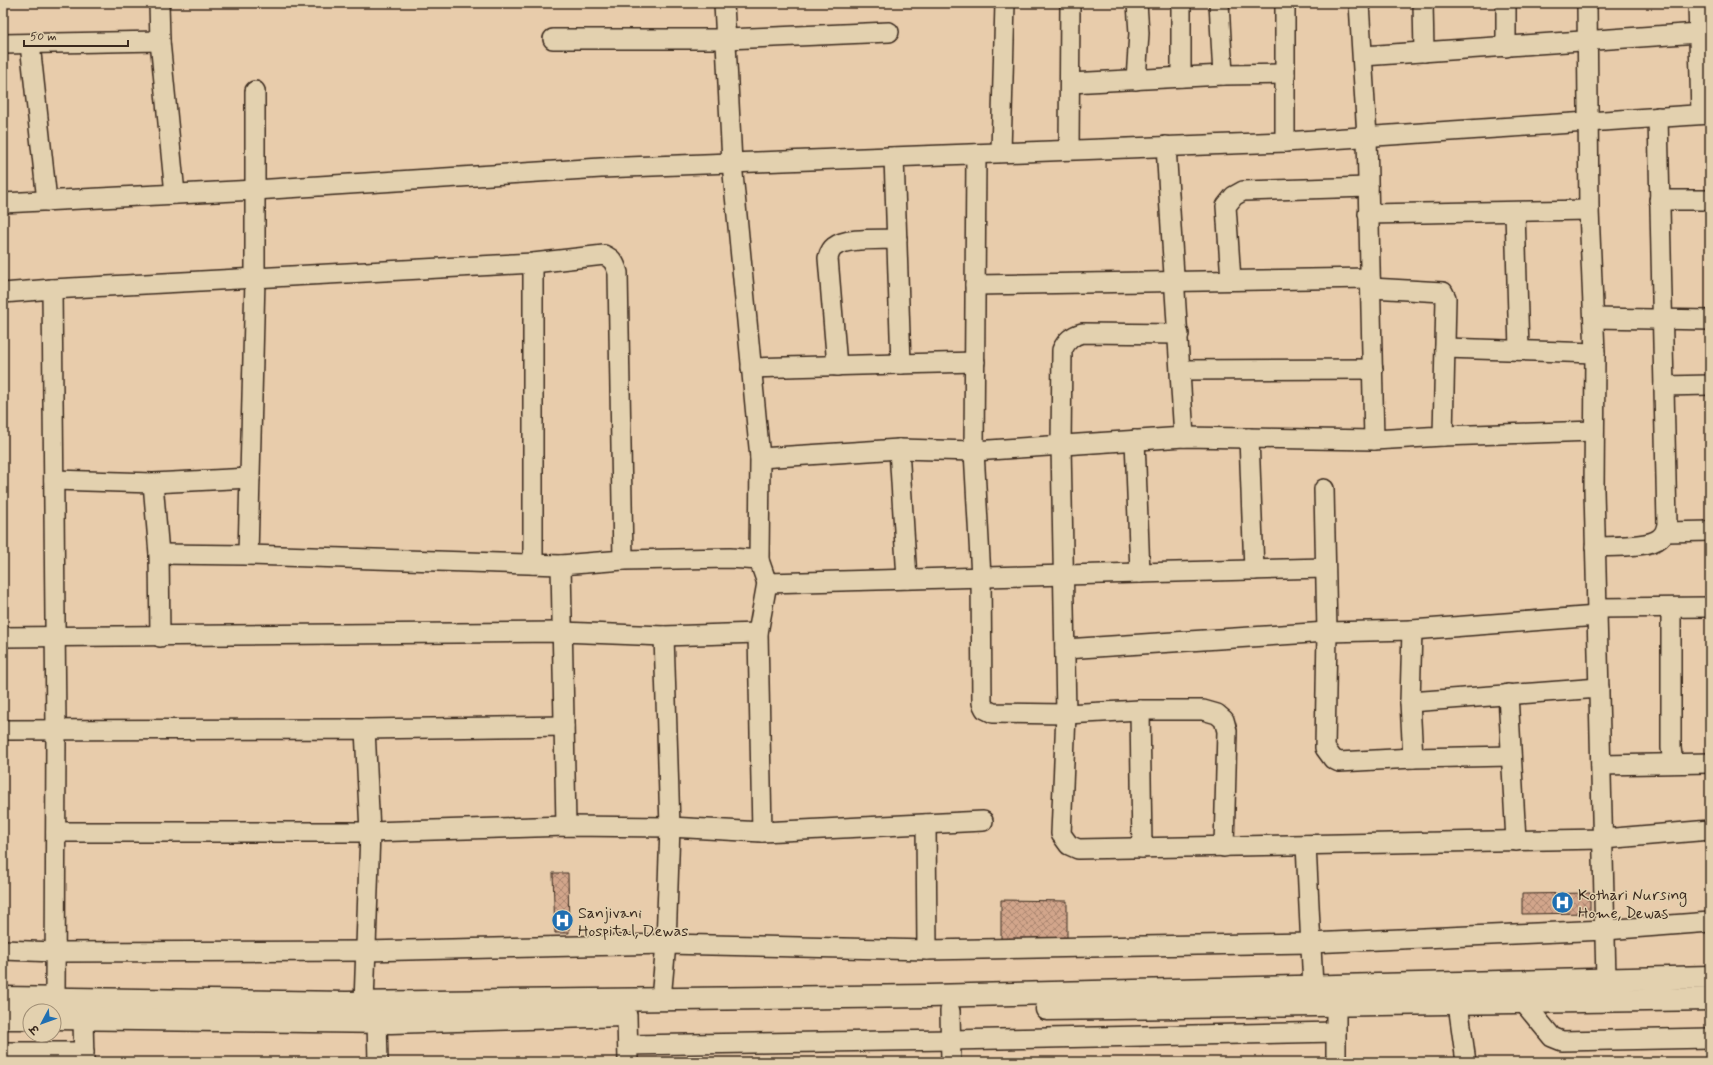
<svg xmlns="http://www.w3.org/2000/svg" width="1713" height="1065" viewBox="0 0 1713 1065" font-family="Mynerve,'Playpen Sans Deva',sans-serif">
	<defs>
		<pattern id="building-cross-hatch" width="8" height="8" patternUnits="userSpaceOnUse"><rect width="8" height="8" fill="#d2a58b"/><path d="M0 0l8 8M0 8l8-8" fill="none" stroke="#ac8771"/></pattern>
	</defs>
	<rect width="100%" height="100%" fill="#e8ccab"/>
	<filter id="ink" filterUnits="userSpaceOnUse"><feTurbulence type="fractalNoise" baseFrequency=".025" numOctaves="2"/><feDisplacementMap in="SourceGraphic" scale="8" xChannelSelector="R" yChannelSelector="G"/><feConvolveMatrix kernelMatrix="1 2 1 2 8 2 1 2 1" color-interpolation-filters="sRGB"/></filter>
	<g filter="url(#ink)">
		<g fill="url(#building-cross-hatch)" stroke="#3b2a1e">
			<rect x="3" y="861" width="1" height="78"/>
			<polygon points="553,873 568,873 569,933 555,933"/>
			<polygon points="1590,893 1590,913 1522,914 1522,894"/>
			<polygon points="1001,900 1067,901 1067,944 1001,943"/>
		</g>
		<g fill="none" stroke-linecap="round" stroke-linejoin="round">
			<defs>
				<g id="minor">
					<polyline points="159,3 160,41 175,194"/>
					<polyline points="724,3 732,163 760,458 759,560"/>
					<polyline points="1219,3 1223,75"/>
					<polyline points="1359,3 1367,137 1374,440"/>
					<polyline points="1423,3 1424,52"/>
					<polyline points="1587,3 1589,210 1595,353 1594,490 1606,979"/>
					<polyline points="1698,3 1701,114"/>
					<polyline points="553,39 726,39 889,32"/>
					<polyline points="3,44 160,41"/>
					<polyline points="30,44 47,201"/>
					<polyline points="1506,47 1506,3"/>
					<polyline points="1363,56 1699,33"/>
					<polyline points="1181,77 1181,3"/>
					<polyline points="1136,80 1139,33 1137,3"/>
					<polyline points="1070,83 1223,75 1285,74"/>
					<polyline points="1285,142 1285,3"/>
					<polyline points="1166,146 1184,437"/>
					<polyline points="1069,150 1070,3"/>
					<polyline points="1001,152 1005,3"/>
					<polyline points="976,154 974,451 981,577 982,703 985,709 993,713 1066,714 1140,710 1203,710 1217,714 1224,720 1227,731 1224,847"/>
					<polyline points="894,157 901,364"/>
					<polyline points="1659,200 1710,200"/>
					<polyline points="3,203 255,190 601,168 1285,142 1710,114"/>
					<polyline points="1515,212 1519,350"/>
					<polyline points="1368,214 1589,210"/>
					<polyline points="1231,280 1226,206 1234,196 1243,191 1368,187"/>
					<polyline points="975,285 1370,278"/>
					<polyline points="52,289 56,729 55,999"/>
					<path d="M3,293l49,-4 481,-26 71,-8c9,4 11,8 14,18l5,287 -62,5"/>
					<polyline points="1594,318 1710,320"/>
					<path d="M1179,334l-97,-1c-10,3 -15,7 -20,17l-1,95 5,269 -5,120 8,11 9,4 525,-10 107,-9"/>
					<polyline points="1445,348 1595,353"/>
					<path d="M837,366l-9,-108c1,-3 2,-8 6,-11 12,-10 47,-7 63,-8"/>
					<polyline points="751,368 975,362"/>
					<polyline points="1181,370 1373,369"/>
					<polyline points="1664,386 1710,385"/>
					<polyline points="1443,436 1594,431"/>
					<polyline points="1249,438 1254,570"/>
					<polyline points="1135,440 1140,573"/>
					<polyline points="899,449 907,579"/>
					<polyline points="760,458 899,449 974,451 1184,437 1374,440 1443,436 1446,298 1443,292 1371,288"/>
					<polyline points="54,480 153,483 159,554 160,637"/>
					<polyline points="153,483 250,478"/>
					<polyline points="1324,489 1327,632 1325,748 1333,759 1339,762 1413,758"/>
					<polyline points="1666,532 1710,531"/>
					<path d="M1595,547c16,-1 54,1 65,-9 5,-4 6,-8 7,-14l-9,-407"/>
					<polyline points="159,554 248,555 561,565 566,826"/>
					<polyline points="248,555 255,279 255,91"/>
					<polyline points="623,560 730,558 759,560 767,583 1325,568"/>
					<polyline points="533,564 533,263"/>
					<polyline points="1597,608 1710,607"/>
					<polyline points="1671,608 1671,748 1673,763"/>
					<polyline points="3,637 562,632 664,636 758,633"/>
					<polyline points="1065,649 1327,632 1412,630"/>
					<polyline points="1508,694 1516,841"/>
					<polyline points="1410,702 1599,688"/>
					<polyline points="1140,710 1142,848"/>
					<polyline points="365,729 564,726"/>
					<polyline points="3,730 365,729 370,832 364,1003"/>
					<polyline points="1511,756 1413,758 1410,702 1412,630 1597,616"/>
					<polyline points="1601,765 1710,763"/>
					<polyline points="926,824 927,950"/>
					<polyline points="56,832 370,832 566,826 670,827 762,832 983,821"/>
					<polyline points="762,832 758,633 767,583"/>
					<polyline points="1306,845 1313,987"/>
					<polyline points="3,950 55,952 366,951 666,944 927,950 1310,943 1605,930 1710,922"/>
					<polyline points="661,999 666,944 670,827 664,636"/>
					<polyline points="1524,1003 1552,1037 1562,1041 1710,1038"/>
					<polyline points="1458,1004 1466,1062"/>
					<polyline points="950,1011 951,1062"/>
					<polyline points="627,1015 628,1062"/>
					<polyline points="83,1019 84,1062"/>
					<polyline points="377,1021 378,1062"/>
					<polyline points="628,1045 951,1040 1336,1032"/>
					<polyline points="3,1052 84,1052"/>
					<polyline points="1336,1062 1336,1005"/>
				</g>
				<g id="major">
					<polyline points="3,998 346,1003 929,996 1710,977"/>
					<polyline points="1047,1009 1710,999"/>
					<polyline points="3,1018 30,1018"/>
					<polyline points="54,1018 391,1022 623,1015"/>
				</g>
			</defs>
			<use href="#minor" stroke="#3b2a1e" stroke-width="22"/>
			<use href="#major" stroke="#3b2a1e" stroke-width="25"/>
			<use href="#minor" stroke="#e3d1af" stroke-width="19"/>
			<use href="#major" stroke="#e3d1af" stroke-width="22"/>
		</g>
	</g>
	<defs>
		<symbol id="hospital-disc" viewBox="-11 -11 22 22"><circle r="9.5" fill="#1f6fb2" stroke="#e3d1af"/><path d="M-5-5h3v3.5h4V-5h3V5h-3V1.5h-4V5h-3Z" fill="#fff"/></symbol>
	</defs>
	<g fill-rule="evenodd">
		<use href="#hospital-disc" x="1550" y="890" width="25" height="25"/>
		<use href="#hospital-disc" x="550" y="908" width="25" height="25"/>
	</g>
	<g text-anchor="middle" stroke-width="3" stroke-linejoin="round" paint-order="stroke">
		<g font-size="16" fill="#3b2a1e" stroke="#e3d1af" text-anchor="start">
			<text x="1578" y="900">Kothari Nursing<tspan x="1578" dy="18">Home, Dewas</tspan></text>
			<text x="578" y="918">Sanjivani<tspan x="578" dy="18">Hospital, Dewas</tspan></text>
		</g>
	</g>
	<rect width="1713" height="1065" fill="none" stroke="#e3d1af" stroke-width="16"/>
	<rect x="8" y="8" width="1697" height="1049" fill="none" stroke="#3b2a1e" stroke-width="1.5" filter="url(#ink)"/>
	<g transform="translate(42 1023) rotate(229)"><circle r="19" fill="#e3d1af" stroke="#a08e75"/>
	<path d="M0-3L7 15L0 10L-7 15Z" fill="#1f6fb2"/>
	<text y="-6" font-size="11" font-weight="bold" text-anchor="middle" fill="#3b2a1e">उ</text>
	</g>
	<path d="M24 40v6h104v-6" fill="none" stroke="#3b2a1e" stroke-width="2"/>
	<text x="30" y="40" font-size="12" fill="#3b2a1e" stroke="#e3d1af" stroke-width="3" paint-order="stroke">50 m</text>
</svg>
